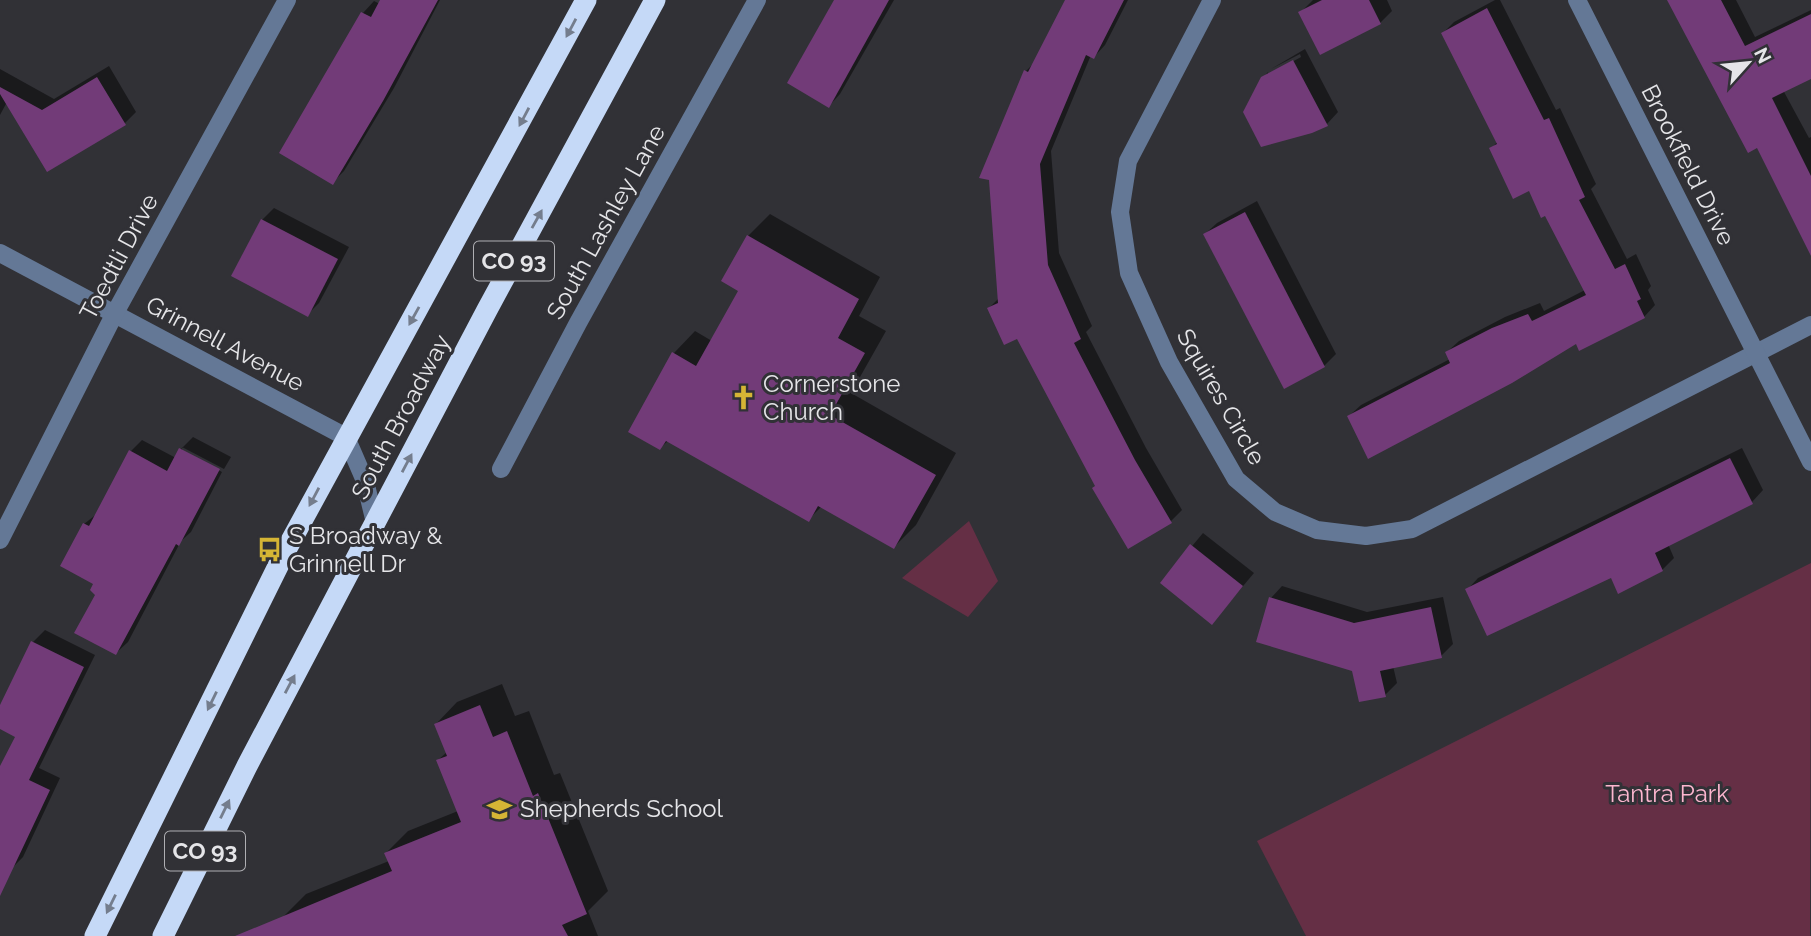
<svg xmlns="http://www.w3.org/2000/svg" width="1811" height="936" viewBox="0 0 1811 936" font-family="Raleway,sans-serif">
	<rect width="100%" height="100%" fill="#313136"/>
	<g fill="#652f45">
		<polygon points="969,521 998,581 968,617 902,578"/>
		<polygon points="1811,563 1810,936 1306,936 1257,841"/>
	</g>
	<g fill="#0007">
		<polygon points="382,0 440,0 394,88 344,171 332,183 363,13 374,1 380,4"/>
		<polygon points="836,0 894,0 840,94 829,106"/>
		<polygon points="1067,0 1128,0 1105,45 1094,57 1091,55 1051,151 1059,253 1092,326 1086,332 1146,448 1182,510 1171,521 1097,486 1018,337 989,308 1000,297 1026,71 1036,61"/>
		<polygon points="1313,0 1387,0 1392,11 1380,23 1301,12"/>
		<polygon points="1495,0 1500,0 1556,110 1560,108 1596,184 1591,189 1627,259 1636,254 1651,286 1648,290 1655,305 1644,317 1577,342 1349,416 1361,405 1450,359 1447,352 1459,341 1505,317 1540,303 1544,311 1585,290 1546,213 1530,189 1491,149 1498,141 1443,33 1454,22"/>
		<polygon points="1670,0 1736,0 1755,37 1811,10 1811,77 1783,90 1809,138 1811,137 1811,236"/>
		<polygon points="1305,49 1338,112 1327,124 1263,78 1268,72 1268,75 1301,57 1300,54 1271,69"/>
		<polygon points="109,66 136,112 125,123 47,170 7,102 0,115 0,69 54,99"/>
		<polygon points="1257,201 1336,354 1324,366 1205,234 1217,223"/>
		<polygon points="274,208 349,247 319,303 307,315 233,276 262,220"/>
		<polygon points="770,214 880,277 859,316 886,331 851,393 956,453 916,525 894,547 822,506 808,520 668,441 660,448 674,353 695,331 712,341 741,290 748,236"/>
		<polygon points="193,437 231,457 224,469 182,447 182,451 222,472 191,532 181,541 128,642 116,653 97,594 84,524 98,513 131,451 142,440 176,458 181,449"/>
		<polygon points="1742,448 1763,490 1752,502 1668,544 1674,558 1662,570 1467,590 1478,578"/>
		<polygon points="1203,533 1254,573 1212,623 1162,582"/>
		<polygon points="1282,586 1367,612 1443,597 1453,644 1441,656 1393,666 1397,683 1385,695 1271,598"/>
		<polygon points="45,630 95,655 39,768 60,778 23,857 11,869 0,863 0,771 17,736 0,728 0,709 33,642"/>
		<polygon points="502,684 515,716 529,711 554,775 560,773 608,891 588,911 598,936 293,936 284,916 306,894 389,861 386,853 408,831 458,811 438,760 447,752 436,724 457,702"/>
	</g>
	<g fill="#723b78">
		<polygon points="380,0 438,0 383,101 333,185 279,153 361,12 371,17"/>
		<polygon points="834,0 889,0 829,108 787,83"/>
		<polygon points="1065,0 1124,0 1094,59 1086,55 1040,164 1048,265 1081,339 1074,343 1135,460 1172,523 1128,549 1092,488 1095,486 1017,339 1004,345 987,308 998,303 989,180 979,178 1024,70 1028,72"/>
		<polygon points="1322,0 1369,0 1381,24 1320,55 1298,12"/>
		<polygon points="1667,0 1721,0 1745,46 1811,14 1811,79 1772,98 1811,176 1811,256 1757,148 1748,153"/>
		<polygon points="1487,8 1544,120 1549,118 1585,197 1579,200 1615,269 1625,264 1641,299 1637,301 1645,318 1579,351 1576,344 1512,383 1368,459 1347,416 1450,363 1445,352 1492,328 1528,314 1532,321 1586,295 1545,216 1541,218 1529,191 1513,199 1489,148 1497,144 1441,33"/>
		<polygon points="1293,60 1328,126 1312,133 1261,147 1243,112 1261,77"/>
		<polygon points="97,77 126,125 47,172 0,94 0,87 42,110"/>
		<polygon points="1245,212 1325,367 1284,389 1203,234"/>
		<polygon points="261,219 338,259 308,317 231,276"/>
		<polygon points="747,235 859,299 838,338 865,353 830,415 936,475 894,549 818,506 809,522 666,441 660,450 628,432 672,352 696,366 738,291 721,281"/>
		<polygon points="179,448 220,469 179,546 176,544 116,655 74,633 95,595 90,590 93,584 60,566 83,523 89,526 129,450 167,471"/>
		<polygon points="1730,458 1753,504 1655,553 1663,571 1618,594 1611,578 1487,636 1465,589"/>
		<polygon points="1190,544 1243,586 1212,625 1160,583"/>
		<polygon points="1269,597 1354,623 1431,607 1442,658 1380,671 1386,697 1359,702 1352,671 1256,642"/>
		<polygon points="31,641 84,667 29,780 50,790 0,896 0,766 15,737 0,729 0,705"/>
		<polygon points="480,705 493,737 507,731 533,796 538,793 587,914 562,925 568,936 235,936 392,871 384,853 461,822 436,760 447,756 434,724"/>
	</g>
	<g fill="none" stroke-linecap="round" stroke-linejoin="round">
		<g stroke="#647896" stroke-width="18">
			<polyline points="1212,0 1128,161 1120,212 1129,273 1169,362 1236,479 1275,512 1317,530 1366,536 1412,529 1811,325"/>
			<polyline points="1577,0 1811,462"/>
			<polyline points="0,253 346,437 365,481 375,523"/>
			<polyline points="501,469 578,323 757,0"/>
			<polyline points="0,540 115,313 287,0"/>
		</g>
		<g stroke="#c5d9f7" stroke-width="21">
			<polyline points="95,936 286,550 586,0"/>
			<polyline points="163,936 247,766 487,310 655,0"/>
		</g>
	</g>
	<defs><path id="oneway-solid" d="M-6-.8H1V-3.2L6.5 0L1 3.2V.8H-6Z" transform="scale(1.75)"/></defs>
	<g fill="#747d8d">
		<use href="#oneway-solid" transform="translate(571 28) rotate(118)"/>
		<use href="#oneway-solid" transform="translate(524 117) rotate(118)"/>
		<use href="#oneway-solid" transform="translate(537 219) rotate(-61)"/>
		<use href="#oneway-solid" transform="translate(414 316) rotate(119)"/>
		<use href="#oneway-solid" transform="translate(407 463) rotate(-62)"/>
		<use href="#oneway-solid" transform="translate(314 497) rotate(118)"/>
		<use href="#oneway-solid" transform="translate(290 684) rotate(-62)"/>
		<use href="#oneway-solid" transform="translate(212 701) rotate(116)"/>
		<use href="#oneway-solid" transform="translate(225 809) rotate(-64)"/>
		<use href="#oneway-solid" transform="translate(111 904) rotate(116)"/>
	</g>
	<defs>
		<symbol id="church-bare" viewBox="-9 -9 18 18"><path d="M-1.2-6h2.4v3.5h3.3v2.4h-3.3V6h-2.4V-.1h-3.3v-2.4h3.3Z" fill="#d5b535" stroke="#313136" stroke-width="2.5" paint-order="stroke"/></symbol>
		<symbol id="bus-bare" viewBox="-9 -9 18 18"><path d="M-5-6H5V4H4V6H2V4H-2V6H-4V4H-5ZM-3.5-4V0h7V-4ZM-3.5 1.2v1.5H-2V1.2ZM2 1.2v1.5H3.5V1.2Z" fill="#d5b535" stroke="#313136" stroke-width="2.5" paint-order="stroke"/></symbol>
		<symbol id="school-bare" viewBox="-9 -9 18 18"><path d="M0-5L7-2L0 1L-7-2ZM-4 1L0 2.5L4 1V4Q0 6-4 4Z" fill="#d5b535" stroke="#313136" stroke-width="2.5" paint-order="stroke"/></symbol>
	</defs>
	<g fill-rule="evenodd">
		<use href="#church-bare" x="726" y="380" width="35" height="35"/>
		<use href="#bus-bare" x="252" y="532" width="35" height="35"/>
		<use href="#school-bare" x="482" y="792" width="35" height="35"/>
	</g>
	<g text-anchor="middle" stroke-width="6" stroke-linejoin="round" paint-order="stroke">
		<g fill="#313136" stroke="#afafb3" stroke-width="2">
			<rect x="474" y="241.5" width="80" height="39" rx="5"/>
			<rect x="165" y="831.5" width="80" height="39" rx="5"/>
		</g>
		<g font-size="23" font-weight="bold" fill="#e5e5e8">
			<text x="514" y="269">CO 93</text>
			<text x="205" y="859">CO 93</text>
		</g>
		<g font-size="24" fill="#e5e5e8" stroke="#313136">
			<text transform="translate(1688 165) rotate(63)" y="8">Brookfield Drive</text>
			<text transform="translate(606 222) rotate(-61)" y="8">South Lashley Lane</text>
			<text transform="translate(119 257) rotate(-62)" y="8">Toedtli Drive</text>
			<text transform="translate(225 344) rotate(28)" y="8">Grinnell Avenue</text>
			<text transform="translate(1221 397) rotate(60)" y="8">Squires Circle</text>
			<text transform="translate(401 417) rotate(-62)" y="8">South Broadway</text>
		</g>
		<g font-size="24" fill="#e5e5e8" stroke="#313136" text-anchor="start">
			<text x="763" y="392">Cornerstone<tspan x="763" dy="28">Church</tspan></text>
			<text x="289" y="544">S Broadway &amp;<tspan x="289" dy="28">Grinnell Dr</tspan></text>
			<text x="520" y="817">Shepherds School</text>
		</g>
		<g font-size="24" fill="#fdb6cf" stroke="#313136">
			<text x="1667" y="802">Tantra Park</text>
		</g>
	</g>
	<g transform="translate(1748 63) rotate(63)" stroke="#313136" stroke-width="5" paint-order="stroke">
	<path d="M0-5L12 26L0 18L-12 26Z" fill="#e5e5e8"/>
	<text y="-10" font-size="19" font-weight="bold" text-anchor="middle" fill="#e5e5e8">N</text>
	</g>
</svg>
